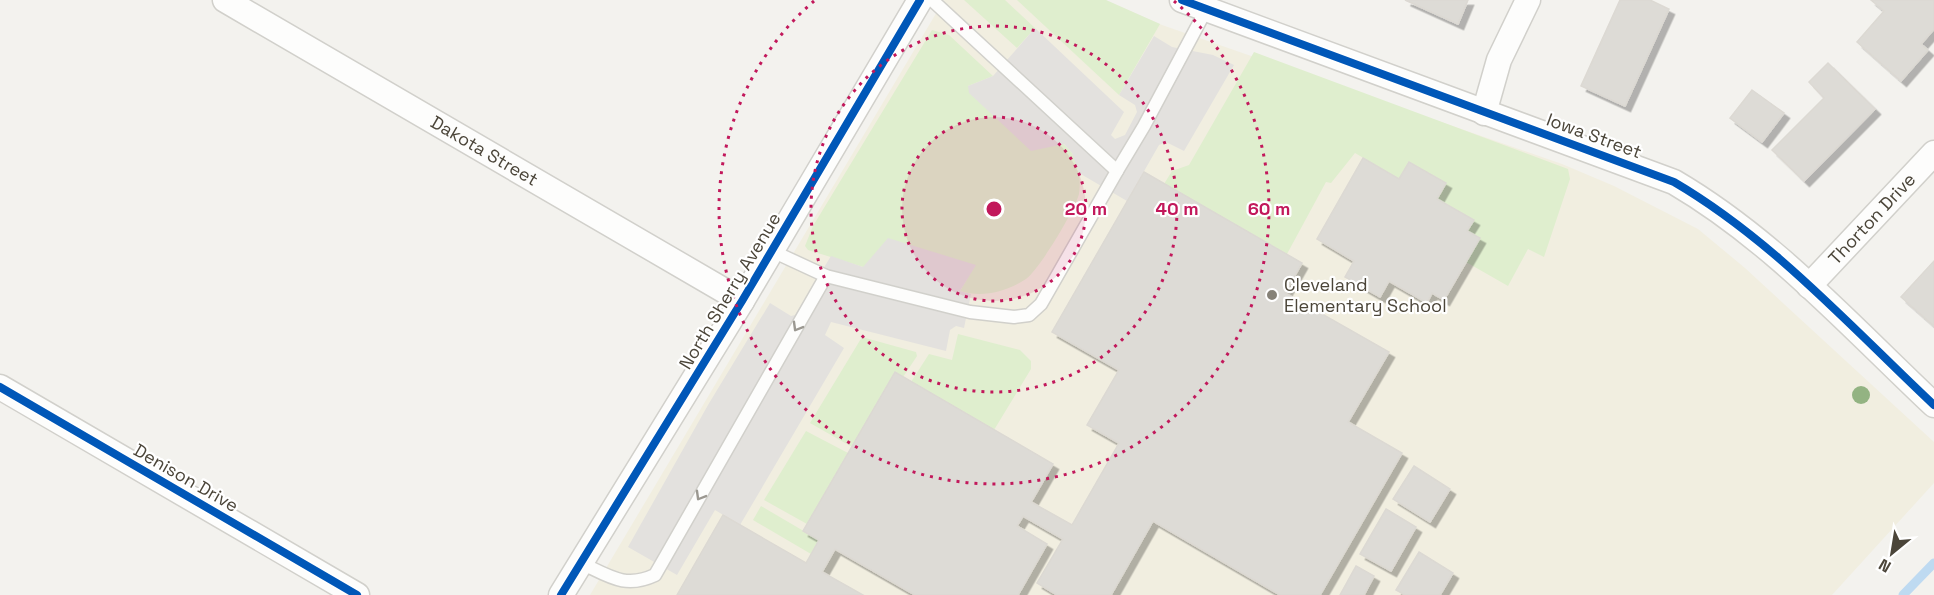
<svg xmlns="http://www.w3.org/2000/svg" width="1934" height="595" viewBox="0 0 1934 595" font-family="'Space Grotesk',sans-serif">
	<defs>
		<filter id="shadow"><feDropShadow dx="5.5" dy="5.5" stdDeviation="0" flood-color="#0004"/></filter>
	</defs>
	<rect width="100%" height="100%" fill="#f3f2ee"/>
	<polygon fill="#f1eee0" points="944,0 1105,0 1162,25 1562,164 1614,186 1698,229 1745,268 1934,442 1934,483 1832,595 590,595"/>
	<g fill="#dfeece">
		<polygon points="964,0 1005,0 1035,28 1017,48"/>
		<polygon points="1017,0 1106,0 1160,24 1119,95"/>
		<path d="M932,30l17,5 44,41 -25,10c22,13 93,50 104,67 7,11 9,28 7,41 -4,16 -40,76 -53,85 -20,13 -44,19 -66,12l15,-26 -112,2 -55,-17 -3,-4 8,-20z"/>
		<polygon points="1254,52 1568,169 1570,179 1544,257 1528,249 1508,286 1466,262 1480,238 1467,231 1473,220 1437,199 1446,183 1409,162 1399,179 1355,153 1331,183 1326,182 1287,254 1164,184 1172,171 1189,165"/>
		<polygon points="958,334 1020,350 1031,361 1031,369 994,430 911,382 929,354 952,360"/>
		<polygon points="862,337 916,352 917,356 903,377 894,373 852,447 810,423"/>
		<polygon points="806,431 848,453 807,524 764,500"/>
		<polygon points="761,506 819,540 811,554 753,520"/>
	</g>
	<g fill="#e3e1de">
		<polygon points="1035,28 1124,112 1111,135 1115,139 1125,135 1137,112 1135,105 1119,95 1154,36 1172,47 1213,55 1234,65 1184,151 1166,142 1159,145 1127,201 1079,173 1072,153 1064,144 1031,151 969,93 968,86 993,76"/>
		<polygon points="888,238 976,265 960,291 971,294 964,328 956,326 950,330 946,351 831,322 825,335 844,348 740,525 715,510 677,575 628,547 708,405 770,303 791,316 795,315 831,256 863,267"/>
	</g>
	<g fill="none" stroke-linecap="round" stroke-linejoin="round">
		<polyline stroke="#bedaf1" stroke-width="9" points="1903,595 1934,563"/>
	</g>
	<g fill="#dddbd6" stroke="#dcd9d3" stroke-width="1.5" filter="url(#shadow)">
		<polygon points="1405,0 1468,0 1458,24"/>
		<polygon points="1620,0 1650,0 1669,9 1625,106 1581,86"/>
		<polygon points="1871,0 1934,0 1934,29 1921,44 1928,50 1901,81 1857,42 1884,11"/>
		<polygon points="1828,63 1875,109 1804,181 1772,150 1824,98 1809,82"/>
		<polygon points="1752,90 1784,113 1762,142 1730,118"/>
		<polygon points="1363,158 1399,179 1409,162 1446,183 1437,199 1474,220 1467,231 1480,238 1444,300 1432,293 1427,303 1389,281 1380,297 1345,277 1354,261 1317,239"/>
		<polygon points="1144,172 1302,263 1285,293 1389,352 1348,422 1402,453 1320,595 1280,595 1153,521 1111,595 1057,595 1037,583 1063,539 1023,516 1017,526 1047,544 1018,595 915,595 835,549 822,572 863,595 677,595 723,515 806,563 819,540 803,531 895,372 1053,464 1031,502 1072,525 1119,443 1087,425 1119,370 1052,332"/>
		<polygon points="1934,261 1934,326 1901,297"/>
		<polygon points="1414,466 1450,489 1430,522 1393,499"/>
		<polygon points="1386,509 1416,527 1391,571 1360,554"/>
		<polygon points="1419,552 1453,573 1440,595 1405,595 1396,590"/>
		<polygon points="1356,566 1374,576 1364,595 1340,595"/>
	</g>
	<g fill="none" stroke-linecap="round" stroke-linejoin="round">
		<defs>
			<g id="lane">
				<polyline points="1117,171 1144,126 1206,10"/>
				<polyline points="772,251 826,276 970,312 1014,317 1029,315 1041,304 1117,171 932,0"/>
				<path d="M581,563c28,13 44,26 74,12l171,-299"/>
			</g>
			<g id="street">
				<path id="s1" d="M225,0l517,301"/>
				<path d="M1182,0l492,182c99,58 177,145 260,223"/>
				<polyline points="1484,113 1499,60 1528,0"/>
				<path id="s2" d="M1809,286l125,-133"/>
				<polyline points="0,387 357,595"/>
				<polyline points="561,595 742,301 920,0"/>
			</g>
		</defs>
		<use href="#lane" stroke="#d1d0cb" stroke-width="15"/>
		<use href="#street" stroke="#d1d0cb" stroke-width="27"/>
		<use href="#lane" stroke="#fdfdfc" stroke-width="12"/>
		<use href="#street" stroke="#fdfdfc" stroke-width="24"/>
		<defs>
			<g id="cycleway">
				<path d="M1182,0l492,182c99,58 177,145 260,223"/>
				<polyline points="0,387 357,595"/>
				<polyline points="561,595 742,301 920,0"/>
			</g>
		</defs>
		<use href="#cycleway" stroke="#fff" stroke-width="11"/>
		<use href="#cycleway" stroke="#0057b8" stroke-width="8"/>
	</g>
	<circle fill="#93b382" cx="1861" cy="395" r="9"/>
	<defs><path id="oneway-chevron" d="M-2-3.5L2.5 0L-2 3.5" fill="none" stroke-width="1.6" stroke-linecap="round" stroke-linejoin="round" transform="scale(1.5)"/></defs>
	<g stroke="#9b9891">
		<use href="#oneway-chevron" transform="translate(797 327) rotate(120)"/>
		<use href="#oneway-chevron" transform="translate(700 496) rotate(120)"/>
	</g>
	<circle cx="994" cy="209" r="92" fill="#c2185b" fill-opacity=".12"/>
	<g fill="none" stroke="#c2185b" stroke-width="3" stroke-dasharray="3 6">
		<circle cx="994" cy="209" r="92"/>
		<circle cx="994" cy="209" r="183"/>
		<path d="M1174 1A275 275 0 1 1 814 1"/>
	</g>
	<circle fill="#868278" stroke="#fff" stroke-width="2" cx="1272" cy="295" r="6"/>
	<g text-anchor="middle" stroke-width="4.5" stroke-linejoin="round" paint-order="stroke">
		<g font-size="18" fill="#4b4539" stroke="#fff">
			<text transform="translate(1594 136) rotate(20)" y="6">Iowa Street</text>
			<text dy="6" stroke="none"><textPath href="#s1" startOffset="300">Dakota Street</textPath></text>
			<text dy="6" stroke="none"><textPath href="#s2" startOffset="92">Thorton Drive</textPath></text>
			<text transform="translate(730 291) rotate(-59)" y="6">North Sherry Avenue</text>
			<text transform="translate(186 478) rotate(30)" y="6">Denison Drive</text>
		</g>
		<g font-size="18" fill="#4b4539" stroke="#fff" text-anchor="start">
			<text x="1284" y="291">Cleveland<tspan x="1284" dy="21">Elementary School</tspan></text>
		</g>
	</g>
	<circle cx="994" cy="209" r="9" fill="#c2185b" stroke="#fff" stroke-width="3"/>
	<g font-size="18" text-anchor="middle" font-weight="bold" fill="#c2185b" stroke="#fff" stroke-width="4.5" stroke-linejoin="round" paint-order="stroke">
		<text x="1086" y="215">20 m</text>
		<text x="1177" y="215">40 m</text>
		<text x="1269" y="215">60 m</text>
	</g>
	<g transform="translate(1892 553) rotate(210)" stroke="#ffffff" stroke-width="4.5" paint-order="stroke">
	<path d="M0-4.5L10 22L0 15L-10 22Z" fill="#4b4539"/>
	<text y="-9" font-size="16" font-weight="bold" text-anchor="middle" fill="#4b4539">N</text>
	</g>
</svg>
